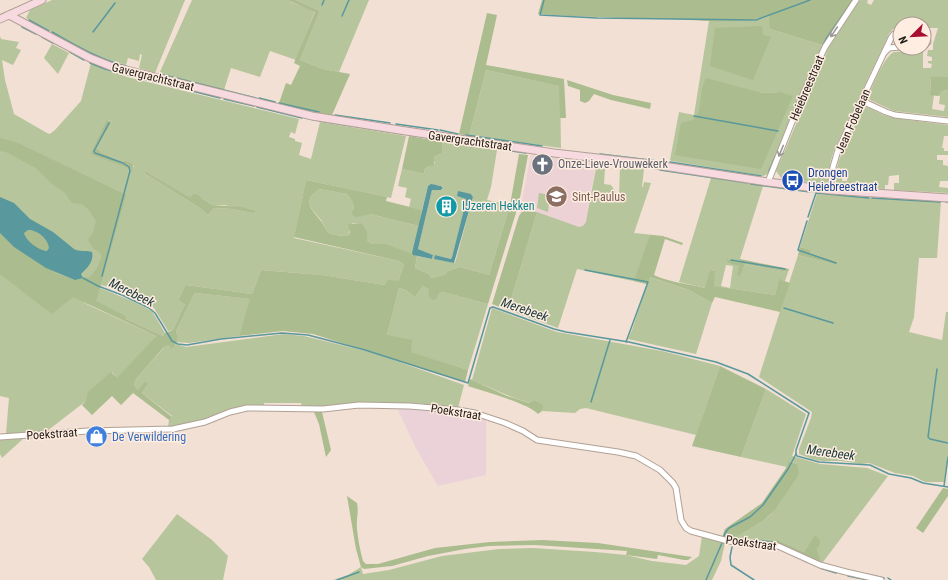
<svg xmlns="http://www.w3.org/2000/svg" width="948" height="580" viewBox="0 0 948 580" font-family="'Roboto Condensed',sans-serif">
	<rect width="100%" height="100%" fill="#f1e0d3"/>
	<polygon fill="#ebd2d9" points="397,408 449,411 477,415 486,418 486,475 438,486 417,450"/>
	<polygon fill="#ecd2d4" points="531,155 596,163 585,225 579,227 522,212 519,216"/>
	<g fill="#b6c59b" fill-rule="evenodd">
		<polygon points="52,0 185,0 155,73 139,68 142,55 140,54 139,61 128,58 126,65 94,55 26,18 30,10"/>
		<polygon points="192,0 290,0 290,2 315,11 296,60 270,51 260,77 231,68 224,90 159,74"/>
		<polygon points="296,0 369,0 339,72 323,69 300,60 320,11"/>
		<path d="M860,0h7l1,1 -1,2 4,2 3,-5h74v77h-17l-1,18h4l-2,14 12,2 1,-6 -6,-1 1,-8h-2l4,-5 6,-1v27l-54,-6 -24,-11 -2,-4c6,-12 15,-38 26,-44l29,-1v17h8l1,-4 -4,-1v-2h4v-4l-5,-1 1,-6h5v-6l5,-16h-14v-4h-24v4l-7,1 -4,5 -55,116 -4,13 -1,17 -4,4 -43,-5 -6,-8 48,-112 5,-12z"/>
		<path d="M770,16v13l52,16 -18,40 1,2 -28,68 -9,19 -5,2 -91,-15 -2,-1 9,-48 15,3 15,-94 47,-1zM758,92l11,1 10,-1 -104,63z"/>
		<path d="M0,36l1,3 18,3 -3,6 5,2 -8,15 -11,-5 3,20 9,34 33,19 3,1 5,-4 26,-29 10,-38 36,14 172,42 -4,15 -4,-2 -2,5 6,2v2l7,2 -3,12 12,4 9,-37 86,14 -15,62 -85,-18 -12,58 105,23 5,4 -6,16 -13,4 -63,-10 -61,-5 -9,24 -66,-9 -1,19 -12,26 -5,1 -14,-23 -21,-14 -32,-9 -1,3 32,13 20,10 13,22 -2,3 -37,-17 1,-2 -45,-15 74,34 -39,43 -5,-7 -26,29 -39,30 -41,3 3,-36 -9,-2zM108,120l4,2 -15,26 4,4 22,10 1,-2 10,4v3l-44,-13zM145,171l45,28 2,-4 10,3 10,7h13l28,8 -21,-4 -18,-1 -6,7 -8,-7 -56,-35z"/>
		<polygon points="52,44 69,53 58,74 44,58"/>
		<polygon points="486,70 560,86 561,148 469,136"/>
		<polygon points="867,107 883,115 894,118 948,125 948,136 944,136 942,148 944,148 944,151 948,151 948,149 948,155 937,155 937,160 943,160 943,165 948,166 948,181 940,181 939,187 948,188 948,193 894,190 894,183 899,183 899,175 889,176 888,185 885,185 885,189 839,186 836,182 836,177 842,177 842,181 847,181 848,170 837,168 839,160 862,109"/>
		<path d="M456,141l11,2v3l30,4 -6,37 -4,13 23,5 -21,70 -29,-8 -12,4 -4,4 -13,3 -2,-4 -14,-6 2,-12 15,3 1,-4 -15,-6 14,-59h9l2,-1v-2l-4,-2 -11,1 -6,24 -13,-3 2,-8 -6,-2 2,-9 -9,-2 4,-17 23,5 -1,-4 11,-7 -2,-3 1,-3 8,-4 1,-11 13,2zM471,194l2,3 -18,66 -20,-4v-4l16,4 1,-2 14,-56v-2zM437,200l19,5 1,4h-1l-2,5 -4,-1 1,-2 -11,-3 -1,2 -4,-1z"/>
		<path d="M620,166l24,3 -2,18h1l1,-5 7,1 -17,50 30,3 -14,41 39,13 23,13 -16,51 -68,-15 4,-9 15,-46 -70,-15 -19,59 -50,-18 29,-98 42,15c4,-1 6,-2 7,-6l10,-53 9,1 -1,15 7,1 8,12z"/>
		<path d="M711,178l52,8 -24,76 -11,-3 11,7 2,10 4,-12 43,8 -3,9 -6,-1 -4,15 -62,-9 2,-15 -5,-1 -4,18 -27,-6zM726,265l7,1 -3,22 -9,-2z"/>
		<path d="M319,189l28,5 5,7 2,7 -3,5 19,1 49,12 -6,29 -26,-11h-14l-6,-3v-10l-5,-8h-10l-4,13c-6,-1 -14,0 -19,-3 -4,-3 -5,-9 -8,-13 -10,-12 -19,-18 -2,-31z"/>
		<polygon points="539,193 550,195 548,212 537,208"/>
		<polygon points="817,194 891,199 941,201 937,258 919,258 914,317 909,332 942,340 946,312 948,312 948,456 944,482 925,482 913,476 895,473 869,463 861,464 841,461 821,461 812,459 799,454 799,449 811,418 812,412 759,377 798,255 837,265 838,262 810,253 811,250 800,247"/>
		<polygon points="423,286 439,293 443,292 488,304 468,370 410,352 387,335 399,288 406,290 415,297"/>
		<polygon points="195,293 251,299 239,336 189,343 176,342 178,337 176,331"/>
		<path d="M492,308l65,24 105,19 58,15 -24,69 -110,-27 -6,1 -5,4 -33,-2 2,-5c-28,-5 -46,-15 -72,-26z"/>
		<polygon points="284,334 304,336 374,353 464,385 458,408 415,403 361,403 321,407 302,407 301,403 264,403 264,406 201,421 168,427 169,420 172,416 142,393 148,384 138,390 134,385 136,379 167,344 175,346 176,344 186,347"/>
		<path d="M766,389l40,25 -14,42 28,8 47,4 21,8 -65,86h-3v-5l-3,-8 -2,-13 -11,16 -26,-12 -41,-2v-2c8,-6 19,-10 27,-16 18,-13 25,-35 33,-56l-7,-3 -3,6 -46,-10z"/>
		<polygon points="0,438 24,438 2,458 0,454"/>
		<polygon points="177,514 212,540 228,556 223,580 156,580 149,567 142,559"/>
		<polygon points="702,536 725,543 721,561 712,580 333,580 348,575 361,567 363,574 389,570 442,556 499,549 533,548 595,552 626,555 652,561 686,565 699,556"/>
	</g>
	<g fill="#abbc8e">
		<polygon points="290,0 296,0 320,11 300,60 323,69 350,74 332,115 308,111 279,103 286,83 291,85 300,66 294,63 315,12 289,1"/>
		<path d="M542,0h312l-32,45 -52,-16 -1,-13c-29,9 -69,4 -100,3 -43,-1 -87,-2 -131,-5z"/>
		<polygon points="487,13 497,15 486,65 564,79 566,118 560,118 559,86 486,70 469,136 459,134"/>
		<polygon points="762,26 763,35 771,37 753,80 710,66 715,28"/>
		<polygon points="931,77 948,77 948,90 942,91 938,96 930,95"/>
		<polygon points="706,78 758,92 769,93 779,92 793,96 761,169 675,155 681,123 693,120 699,112 702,88"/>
		<polygon points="567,80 613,95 651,103 650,109 611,100 594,94 589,101 585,103 580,101 580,90 568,86"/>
		<polygon points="107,120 112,122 97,148 101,152 123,162 124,160 134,164 132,169 90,154"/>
		<polygon points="409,136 443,142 442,153 434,157 434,165 428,167 424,170 425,174 402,169"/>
		<path d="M0,138l18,5 108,52 -30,106 31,16 -1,2 37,17 2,-3 8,-3 12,-26 -6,-4 7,-15 66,9 9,-24 61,5 63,10 3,-5 10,1 6,-16 -5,-4 -105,-24 12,-57 81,17 -1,4 36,9 -3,16 -49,-12 -14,3 -5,-4 3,-5 -2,-7 -5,-7 -28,-5c-17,13 -8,19 1,31 4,4 5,10 9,13 5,3 13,2 19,3l2,-4 -2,-8 14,-1 5,8v10l6,3h14l30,12 -2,12 14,6 2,4 13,-3 4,-4 12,-4 29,8 21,-70 9,-51 9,1 -9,48 -31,101 -45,-12 -4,1 -3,6 -3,1c-4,-2 -5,-6 -4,-11l-6,-3 -8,11 -9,-7 -7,-2 -12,47 25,5 -1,12 57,18 -3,12 -152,-48 -30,-3 -44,5 11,-37 -55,-6 -19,38 2,6 -3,9 -4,2 -2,-3h-2l-4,3 -27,31 -2,6 4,5 7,-8 3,2 -6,9 30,24 -3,3 -36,-27 -12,12 -9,-9 -20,19 -10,-10 4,-4 2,-9 23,-20 6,6 39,-42 -83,-39 -21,17 -52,-40v-41l14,14 43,27 18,6 15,-3 7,-9 5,-12 -2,-3 -7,-5 -5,-8 5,-7 3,-12 -7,-11 -7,-6 -10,-1 -7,-10 -14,-10 -15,-15 -30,-16 -6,-1z"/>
		<polygon points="145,171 190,198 192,195 196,194 212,205 241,207 255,211 253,213 232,209 214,208 208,215 200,208 144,173"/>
		<polygon points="524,211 537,212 508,310 492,304 519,216 522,212"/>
		<path d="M28,230c9,0 20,8 22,18l-3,3c-9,-1 -21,-9 -23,-18z"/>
		<path d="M650,235l16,2 17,6 -1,2 -17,-6 -11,36c15,7 35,9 51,13l5,-18 5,1 -1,15 61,9 4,-16 11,4 -10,29 -65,-15 -3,6 -23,-13 -39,-13 -3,7 -13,-3z"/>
		<polygon points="800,247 811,250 810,253 838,262 837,265 798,255"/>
		<polygon points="727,259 739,262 740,259 789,269 788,272 745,264 741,276 737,275 739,266 727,262"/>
		<polygon points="720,366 766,389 741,457 692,446"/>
		<path d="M470,379l37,17 22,7 6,-2 9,5 -2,5 -4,3c-8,-10 -55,-23 -70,-28z"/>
		<polygon points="314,412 322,412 331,450 326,457 319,424"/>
		<polygon points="789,461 797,464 799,474 775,510 763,521 737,536 737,538 778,540 804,552 815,535 819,539 820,544 817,549 820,557 820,562 777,544 733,540 722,537 725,529 762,503 786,468"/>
		<polygon points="943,488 948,489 948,496 923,533 916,528"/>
		<path d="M347,496l10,7c2,8 -1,17 0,26 1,11 3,21 6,32l3,3h12l57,-16 55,-6 52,-2 56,3 94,14 -4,3h-4l-26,-5 -1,4 -31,-4 1,-4 -92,-6 -46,1 -24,3 -37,7 -36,10 -28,3 -3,-2 -5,-18z"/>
	</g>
	<g fill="#59989d" fill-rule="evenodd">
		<polygon points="431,184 441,186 443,188 441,190 432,190 418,249 433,255 432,259 413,255 412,253 428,186"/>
		<polygon points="458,191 471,194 473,197 454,263 434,259 435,255 451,259 452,257 466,201 466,199 457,196"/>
		<path d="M0,197l14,6 16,16 23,13 21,17c5,3 12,1 18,3 2,10 -5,16 -11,22l2,4 -8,2 -29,-12 -32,-21 -14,-14zM28,230c9,0 20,8 21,18l-2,3c-9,-1 -21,-10 -23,-18z"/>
	</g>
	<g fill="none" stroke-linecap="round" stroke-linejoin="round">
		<g stroke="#59989d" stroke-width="1.5">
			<polyline points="544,0 540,15 597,18 756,20 810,0"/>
			<polyline points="322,5 324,0"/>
			<polyline points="342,16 349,0"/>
			<polyline points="29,20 49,31"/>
			<polyline points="22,27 36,34"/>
			<path d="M52,32c24,14 47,27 74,34"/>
			<polyline points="93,32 115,3"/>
			<polyline points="42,37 53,43"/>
			<polyline points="70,52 84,60"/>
			<polyline points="816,60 826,39 853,0"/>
			<polyline points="90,63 105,69 135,77"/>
			<polyline points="810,73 812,67"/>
			<polyline points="164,75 256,98"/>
			<polyline points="138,78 180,88"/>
			<polyline points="184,89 220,98"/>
			<polyline points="259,98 275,102"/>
			<polyline points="224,99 254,106"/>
			<polyline points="279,103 319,112"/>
			<polyline points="257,107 302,118"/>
			<polyline points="335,115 390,123"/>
			<polyline points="694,116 778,131"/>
			<polyline points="305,118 316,120"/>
			<polyline points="320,121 403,134"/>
			<polyline points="396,124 438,130"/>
			<polyline points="440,130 458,134"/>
			<polyline points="410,135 443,140"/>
			<polyline points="466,135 542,146"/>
			<polyline points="446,141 455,142"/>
			<polyline points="467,144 493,148"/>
			<polyline points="497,149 526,153"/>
			<polyline points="600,154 666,162"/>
			<polyline points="670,162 761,176"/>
			<polyline points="660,170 748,183"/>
			<polyline points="769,171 775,157"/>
			<polyline points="751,184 810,192"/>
			<polyline points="872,198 940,202"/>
			<polyline points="946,202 948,202"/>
			<polyline points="808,217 816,193 869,198"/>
			<polyline points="807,221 798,250 836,263"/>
			<polyline points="731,260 785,269"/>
			<polyline points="585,270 648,282 626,342"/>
			<polyline points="102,276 130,171 129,167 123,163 95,153 94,151 109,123"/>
			<polyline points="83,278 98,286 122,295 149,308 155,313 172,341 178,344 187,345 221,339 282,333 308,335 365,350 468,383 490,308 493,307 554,329 566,332 629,342 716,362 748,374 809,413 796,450 796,454 797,456 819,462 870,465 889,474 911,478 923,483 948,487"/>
			<polyline points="784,308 833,323"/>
			<polyline points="937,369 928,437 930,439 948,443"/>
			<polyline points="591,402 610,340"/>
			<polyline points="944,486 948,457"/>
			<polyline points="727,538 772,542"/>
			<polyline points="732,547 730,557 731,565 754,580"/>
			<polyline points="795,556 807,562"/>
			<polyline points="820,568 836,573"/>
			<polyline points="866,574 884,578"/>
			<polyline points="848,576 868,580"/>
			<polyline points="888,578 891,580"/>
			<polyline points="337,580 359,572"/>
			<polyline points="706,580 722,543 725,533 729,528 750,517 763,505 788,469 796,454"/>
		</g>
		<defs>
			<g id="street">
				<polyline points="924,33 927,36 928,42 924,46"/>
				<polyline points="885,52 889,48 900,47"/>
				<polyline points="862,101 886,112 895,115 948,121"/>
				<polyline points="768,182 804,92 825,47 856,0"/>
				<polyline points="830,190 833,167 838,150 891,38 894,34 900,32"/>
				<polyline points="0,437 88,431 173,429 205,422 230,412 247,408 323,409 359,405 409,406 458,410 475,413 505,423 523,431 537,440 618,452 636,456 660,470 673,483 676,488 681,520 686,528 691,531 728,541 778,546 820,565 846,572 881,580"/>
			</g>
			<g id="secondary">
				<polyline points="9,15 90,58 110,66 312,116 406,131 554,153 650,164 768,182 830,190 948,198"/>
				<polyline points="0,19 42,0"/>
			</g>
		</defs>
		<use href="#street" stroke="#b1a195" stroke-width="7"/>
		<use href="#secondary" stroke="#b1a195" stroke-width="9"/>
		<use href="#street" stroke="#fff" stroke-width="5"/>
		<use href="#secondary" stroke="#f7d9e0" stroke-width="7"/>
	</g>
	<defs><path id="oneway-shaft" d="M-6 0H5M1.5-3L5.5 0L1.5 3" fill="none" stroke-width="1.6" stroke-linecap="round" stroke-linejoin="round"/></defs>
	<g stroke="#9b9897">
		<use href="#oneway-shaft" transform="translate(834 32) rotate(124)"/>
		<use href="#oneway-shaft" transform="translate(781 151) rotate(112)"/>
	</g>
	<defs>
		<symbol id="church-disc" viewBox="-11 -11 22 22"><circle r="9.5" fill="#6b7280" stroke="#feede0"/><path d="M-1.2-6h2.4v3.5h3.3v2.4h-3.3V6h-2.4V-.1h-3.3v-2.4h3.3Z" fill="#fff"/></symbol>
		<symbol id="bus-disc" viewBox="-11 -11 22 22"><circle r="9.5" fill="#1a4fb4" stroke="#feede0"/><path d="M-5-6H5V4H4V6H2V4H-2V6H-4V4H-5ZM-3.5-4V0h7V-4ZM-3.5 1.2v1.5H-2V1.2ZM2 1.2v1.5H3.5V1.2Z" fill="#fff"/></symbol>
		<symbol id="school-disc" viewBox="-11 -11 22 22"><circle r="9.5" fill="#8d6e63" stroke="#feede0"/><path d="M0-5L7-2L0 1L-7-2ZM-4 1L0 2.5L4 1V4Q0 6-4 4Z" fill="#fff"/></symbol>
		<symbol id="building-disc" viewBox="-11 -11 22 22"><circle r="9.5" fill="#0f9aa8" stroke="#feede0"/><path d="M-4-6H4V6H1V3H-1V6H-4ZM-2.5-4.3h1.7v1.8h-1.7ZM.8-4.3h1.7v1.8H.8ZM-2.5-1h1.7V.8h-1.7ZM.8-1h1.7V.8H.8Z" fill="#fff"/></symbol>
		<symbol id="shop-disc" viewBox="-11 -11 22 22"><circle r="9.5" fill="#3f7fe0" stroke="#feede0"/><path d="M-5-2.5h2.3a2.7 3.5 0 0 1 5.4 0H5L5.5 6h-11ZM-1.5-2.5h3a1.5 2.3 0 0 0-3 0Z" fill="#fff"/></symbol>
	</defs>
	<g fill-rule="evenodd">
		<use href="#church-disc" x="530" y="152" width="25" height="25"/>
		<use href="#bus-disc" x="780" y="168" width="25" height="25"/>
		<use href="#school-disc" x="544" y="184" width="25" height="25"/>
		<use href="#building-disc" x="434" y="194" width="25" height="25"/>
		<use href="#shop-disc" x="84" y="424" width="25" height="25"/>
	</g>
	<g text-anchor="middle" stroke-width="3" stroke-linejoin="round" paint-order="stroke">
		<g font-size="12" fill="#211b17" stroke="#feede0">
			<text transform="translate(153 77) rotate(14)" y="4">Gavergrachtstraat</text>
			<text transform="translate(807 88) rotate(-67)" y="4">Heiebreestraat</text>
			<text transform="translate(853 121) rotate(-66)" y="4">Jean Fobelaan</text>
			<text transform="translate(470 141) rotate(8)" y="4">Gavergrachtstraat</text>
			<text transform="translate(456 412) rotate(9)" y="4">Poekstraat</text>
			<text transform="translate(52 434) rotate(-4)" y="4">Poekstraat</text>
			<text transform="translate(751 543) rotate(8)" y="4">Poekstraat</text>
		</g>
		<g font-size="12" fill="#5b616d" stroke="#feede0" text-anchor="start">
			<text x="558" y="168">Onze-Lieve-Vrouwekerk</text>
		</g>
		<g font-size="12" fill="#164399" stroke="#feede0" text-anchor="start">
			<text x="808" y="177">Drongen<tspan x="808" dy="14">Heiebreestraat</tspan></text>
		</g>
		<g font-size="12" fill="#785e54" stroke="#feede0" text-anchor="start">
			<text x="572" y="201">Sint-Paulus</text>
		</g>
		<g font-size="12" fill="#0d838f" stroke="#feede0" text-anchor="start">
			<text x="462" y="210">IJzeren Hekken</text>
		</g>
		<g font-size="12" fill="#366cbe" stroke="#feede0" text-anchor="start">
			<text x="112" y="441">De Verwildering</text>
		</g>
		<g font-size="13" font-style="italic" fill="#17383a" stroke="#feede0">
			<text transform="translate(132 292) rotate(26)" y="5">Merebeek</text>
			<text transform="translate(525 309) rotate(19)" y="5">Merebeek</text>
			<text transform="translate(831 452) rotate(8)" y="5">Merebeek</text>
		</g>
	</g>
	<g transform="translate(912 36) rotate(246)"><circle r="19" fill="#feede0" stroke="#a69990"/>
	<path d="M0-3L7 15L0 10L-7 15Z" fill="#a70e32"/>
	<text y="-6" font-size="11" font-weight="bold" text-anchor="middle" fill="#211b17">N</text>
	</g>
</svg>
